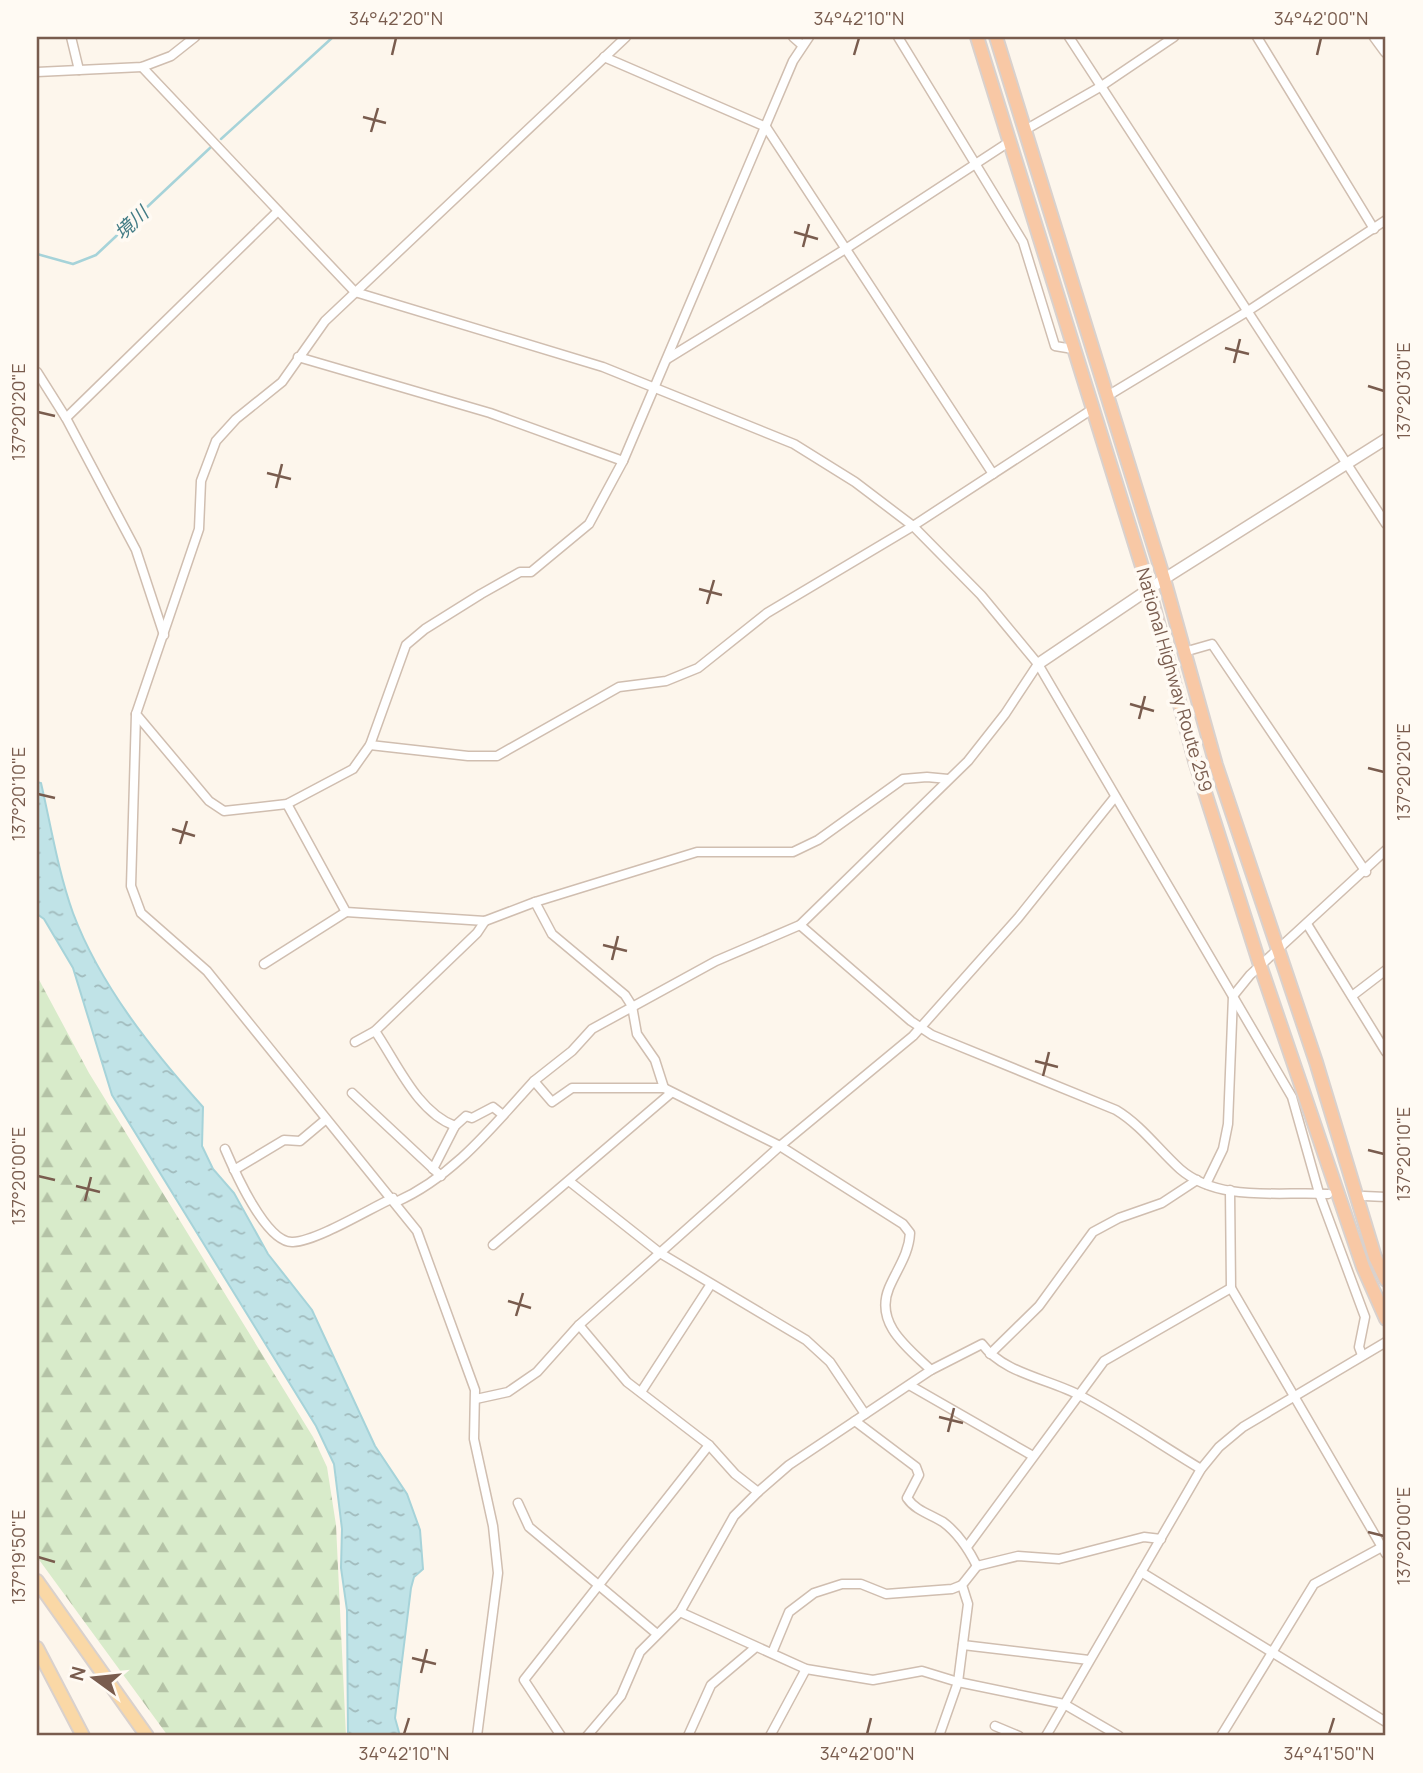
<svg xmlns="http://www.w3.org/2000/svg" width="1423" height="1773" viewBox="0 0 1423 1773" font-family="Manrope,'Noto Sans JP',sans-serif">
	<defs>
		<pattern id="forest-firs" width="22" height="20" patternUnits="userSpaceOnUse" patternTransform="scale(1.75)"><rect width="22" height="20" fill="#d8ebca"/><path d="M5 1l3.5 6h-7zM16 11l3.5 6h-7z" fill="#b4c2a6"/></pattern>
		<pattern id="water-ripples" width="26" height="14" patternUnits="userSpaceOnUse" patternTransform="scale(1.75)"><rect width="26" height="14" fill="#c0e3e7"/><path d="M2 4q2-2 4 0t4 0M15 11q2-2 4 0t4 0" fill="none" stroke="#a1bbbd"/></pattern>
	</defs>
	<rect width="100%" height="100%" fill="#fdf6ec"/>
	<polygon fill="url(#forest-firs)" points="37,976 89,1073 313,1437 327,1467 336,1525 346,1736 168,1736 37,1557"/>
	<path fill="url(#water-ripples)" stroke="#a6d3d9" stroke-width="2" d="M37,782l4,1c10,43 17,88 32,130 27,72 79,137 130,194l-1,39 11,23 21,24 34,61 44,56 63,136 32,48 13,36 3,39 -9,8 -3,11 -16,130 5,18h-52l-1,-126 -6,-42 1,-39 -8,-65 -18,-38 -204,-331 -39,-127 -29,-49 -7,-5z"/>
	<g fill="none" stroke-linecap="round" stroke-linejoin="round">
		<g stroke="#a6d3d9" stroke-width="2.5">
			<polyline points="221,139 333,37"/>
			<polyline points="37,254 73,264 96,255 211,147"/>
		</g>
		<defs>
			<g id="minor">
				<polyline points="71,37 79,70"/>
				<polyline points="626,37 325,321 282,382 236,419 216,441 201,481 199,529 136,714 209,801 224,811 287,804 353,769 370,745 406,645 425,629 481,594 520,572 531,572 589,524 623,461 793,61 809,37"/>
				<polyline points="793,37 802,45"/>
				<polyline points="898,37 1023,242 1055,346 1073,349"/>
				<polyline points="1069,37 1386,524"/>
				<polyline points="1257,37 1374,229"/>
				<polyline points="604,57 766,127 993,474"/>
				<polyline points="142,67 355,292 603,367 794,444 855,482 913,526 981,595 1038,664 1292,1097 1319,1193 1365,1317 1359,1347 1362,1355"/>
				<polyline points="37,72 142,67 171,56 195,37"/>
				<polyline points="1025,130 1100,87 1174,37"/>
				<polyline points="298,357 490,413 623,461"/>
				<polyline points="667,359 847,248 1009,142"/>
				<polyline points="37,372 66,418 136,550 164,635"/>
				<polyline points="1109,395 1248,311 1386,220"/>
				<polyline points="66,418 278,211"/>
				<polyline points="1184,652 1212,644 1366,872"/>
				<polyline points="136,714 131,886 141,913 207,971 417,1231 475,1390 474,1439 493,1526 498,1573 477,1736"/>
				<polyline points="370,745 468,756 497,756 619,687 666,681 698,668 767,613 913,526 1091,410"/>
				<polyline points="287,804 346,912 485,921 535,902 697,852 793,852 818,840 903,779 927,777 948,779"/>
				<polyline points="535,902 552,934 625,995 632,1006 637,1034 655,1060 664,1088"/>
				<polyline points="1307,924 1386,1052"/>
				<path d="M800,925l111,96 21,14 184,75c25,15 42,39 64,59 39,34 100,22 148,25"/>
				<polyline points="264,964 346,912"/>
				<polyline points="1352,996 1386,970"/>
				<path d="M375,1031c22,32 42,81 80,95"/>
				<polyline points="355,1042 375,1031 477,933 485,921"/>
				<polyline points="534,1081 572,1051 592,1029 716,961 800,925 968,761 1005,714 1038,664"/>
				<polyline points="352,1093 441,1176"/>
				<path d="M225,1149c9,21 41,95 68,93 24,-1 76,-33 100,-44"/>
				<polyline points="433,1169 455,1126 466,1116 472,1118 493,1107 503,1115"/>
				<polyline points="234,1170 284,1140 300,1141 325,1120"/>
				<polyline points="569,1181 660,1253 806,1340 830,1362 865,1414"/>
				<polyline points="1206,1184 1223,1149 1228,1124 1233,996 1250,975 1386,850"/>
				<polyline points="1230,1190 1231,1288 1386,1554"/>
				<polyline points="1364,1196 1386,1197"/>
				<path d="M396,1202c57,-25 97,-76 138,-121l18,21 20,-14h92l116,58 123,78 7,9c-1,21 -13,36 -21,55 -15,36 20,61 42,82"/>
				<polyline points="493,1245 671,1093"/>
				<polyline points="579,1325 627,1382 709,1445 735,1474 758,1492"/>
				<polyline points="990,1354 1039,1306 1093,1232 1119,1218 1162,1203 1197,1180"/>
				<polyline points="911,1386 1033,1456"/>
				<polyline points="641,1392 711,1284"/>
				<polyline points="476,1399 508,1392 537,1372 579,1325 780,1146 913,1036 1018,918 1115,797"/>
				<path d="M855,1421l61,46 3,8 -12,23c9,13 23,16 36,24 15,11 26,28 34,44"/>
				<polyline points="518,1503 529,1527 657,1634"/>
				<polyline points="967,1547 1104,1361 1231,1288"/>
				<polyline points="1141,1572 1386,1722"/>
				<polyline points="680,1612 806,1669 873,1680 922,1671 958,1682 1064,1704 1119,1736"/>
				<polyline points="963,1645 1089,1660"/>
				<polyline points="772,1653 789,1612 814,1593 842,1584 861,1584 886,1594 952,1589 962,1585"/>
				<polyline points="995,1726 1019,1736"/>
				<polyline points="561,1736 524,1680 709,1445"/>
				<path d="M587,1736l34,-40 19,-44 40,-40 54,-96 24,-24 31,-27 142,-95 51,-26c22,30 68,35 99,52 41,22 80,49 120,73"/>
				<polyline points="688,1736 711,1685 756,1647"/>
				<polyline points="770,1736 806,1669"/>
				<polyline points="939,1736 958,1682 968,1604 962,1585 977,1566 1018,1556 1059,1559 1144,1537 1161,1539"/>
				<polyline points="1046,1736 1201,1469 1219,1447 1243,1427 1386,1342"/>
				<polyline points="1221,1736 1314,1584 1382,1547"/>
			</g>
			<g id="tertiary">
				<polyline points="1375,37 1386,52"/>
				<polyline points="1038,664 1164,579 1386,439"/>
			</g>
			<g id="primary">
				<polyline points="37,1581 147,1736"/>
				<polyline points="37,1648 83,1736"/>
			</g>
			<g id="trunk">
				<polyline points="977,37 1149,589 1195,761 1260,965 1363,1267 1386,1319"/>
				<polyline points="996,37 1164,579 1216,765 1316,1062 1375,1257 1386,1280"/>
			</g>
		</defs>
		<use href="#minor" stroke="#d0beb0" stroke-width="11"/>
		<use href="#tertiary" stroke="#d0beb0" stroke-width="13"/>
		<use href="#primary" stroke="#d9d1cd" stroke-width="16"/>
		<use href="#trunk" stroke="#d9d1cd" stroke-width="16"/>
		<use href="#minor" stroke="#fff" stroke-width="8"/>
		<use href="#tertiary" stroke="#fff" stroke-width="10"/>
		<use href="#primary" stroke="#fad8a6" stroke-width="12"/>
		<use href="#trunk" stroke="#f8c8a5" stroke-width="12"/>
	</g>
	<path fill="none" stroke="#795c4e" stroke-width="2.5" d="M392,55l4,-17M854,55l5,-17M1317,55l4,-17M363,117l23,6M371,132l7,-24M794,232l24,7M803,247l6,-23M1225,348l24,6M1234,363l6,-24M1368,386l16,5M38,412l17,4M267,473l24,6M276,488l6,-24M699,589l23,6M707,604l7,-24M1130,704l24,7M1139,719l6,-23M1368,768l16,4M38,794l17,4M172,829l23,7M180,844l7,-23M603,945l24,6M612,960l6,-24M1035,1061l23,6M1043,1076l6,-24M1368,1150l16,4M38,1176l17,4M76,1186l24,6M85,1201l6,-24M508,1301l23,7M516,1316l7,-23M939,1417l24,6M948,1432l6,-24M1368,1532l16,4M38,1557l17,5M412,1658l24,6M421,1673l6,-24M404,1734l5,-16M867,1734l4,-16M1329,1734l5,-16"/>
	<g text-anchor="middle" stroke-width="7" stroke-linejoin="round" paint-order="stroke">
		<g font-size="18" fill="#795c4e" stroke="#fffaf3">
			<text transform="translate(1174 680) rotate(74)" y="6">National Highway Route 259</text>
		</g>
		<g font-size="19" font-style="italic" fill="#437c85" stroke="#fffaf3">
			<text transform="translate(131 223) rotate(-43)" y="7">境川</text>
		</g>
	</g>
	<rect width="1423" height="1773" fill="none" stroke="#fffaf3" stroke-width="77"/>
	<g transform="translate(94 1678) rotate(285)" stroke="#fffaf3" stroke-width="5" paint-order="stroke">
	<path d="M0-5L12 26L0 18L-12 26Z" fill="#795c4e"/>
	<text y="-10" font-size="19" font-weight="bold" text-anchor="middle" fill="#795c4e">N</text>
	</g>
	<rect x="38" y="38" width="1346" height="1696" fill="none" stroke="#795c4e" stroke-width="2.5"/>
	<g font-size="18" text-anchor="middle" fill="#795c4e">
		<text x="396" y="25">34°42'20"N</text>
		<text x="859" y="25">34°42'10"N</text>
		<text x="1321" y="25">34°42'00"N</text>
		<text transform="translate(1404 391) rotate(-90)" y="6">137°20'30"E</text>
		<text transform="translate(19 412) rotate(-90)" y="6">137°20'20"E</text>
		<text transform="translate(1404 772) rotate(-90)" y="6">137°20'20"E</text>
		<text transform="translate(19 794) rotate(-90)" y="6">137°20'10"E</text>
		<text transform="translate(1404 1154) rotate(-90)" y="6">137°20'10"E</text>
		<text transform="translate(19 1176) rotate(-90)" y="6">137°20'00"E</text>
		<text transform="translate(1404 1536) rotate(-90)" y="6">137°20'00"E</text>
		<text transform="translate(19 1557) rotate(-90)" y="6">137°19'50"E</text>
		<text x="404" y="1760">34°42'10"N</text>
		<text x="867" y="1760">34°42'00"N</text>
		<text x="1329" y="1760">34°41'50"N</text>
	</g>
</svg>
